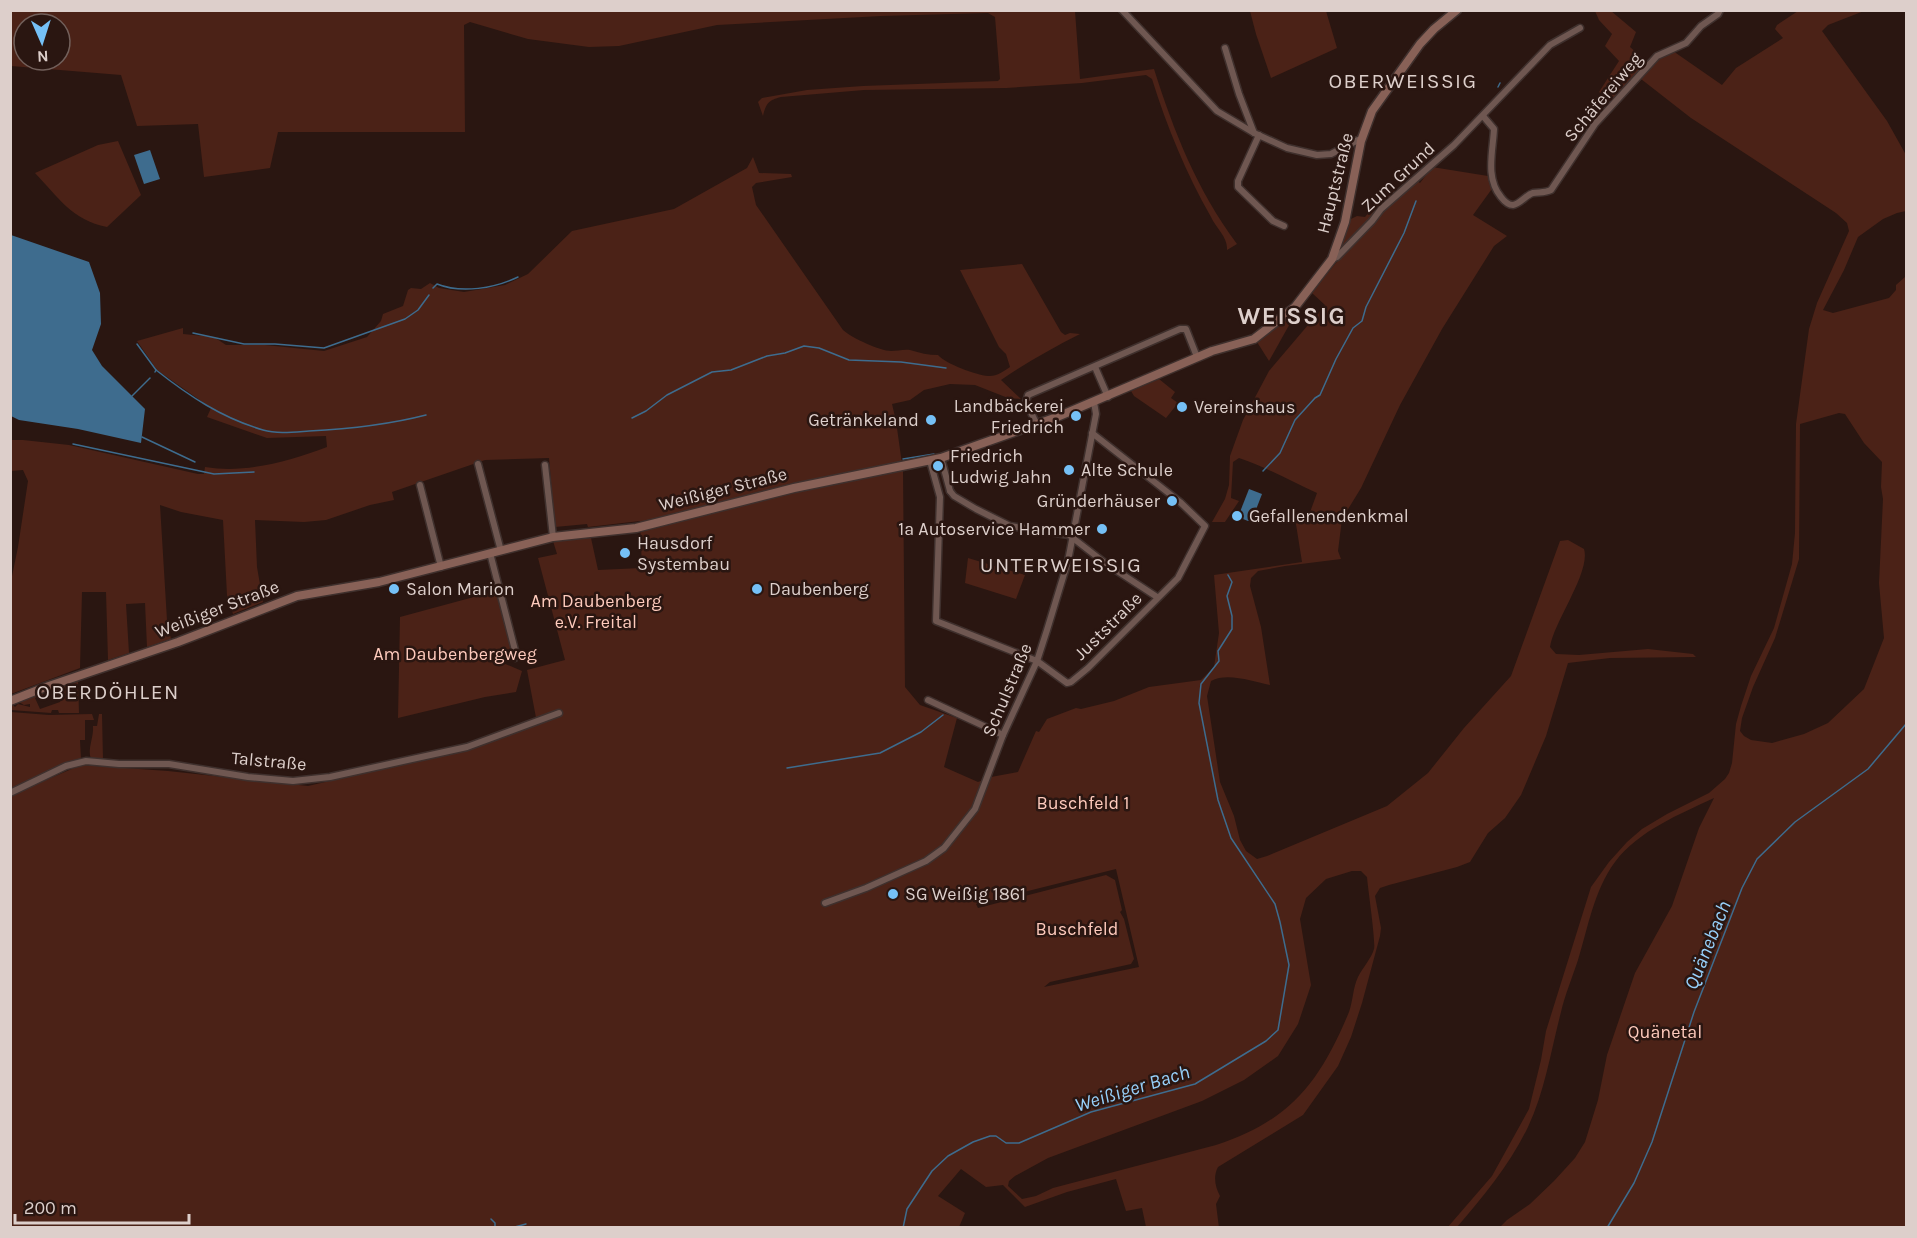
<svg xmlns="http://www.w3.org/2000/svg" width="1917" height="1238" viewBox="0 0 1917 1238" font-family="Karla,sans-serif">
	<rect width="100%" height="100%" fill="#2a1611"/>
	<g fill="#4b2217" fill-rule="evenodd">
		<path d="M10,11h1065l5,68 74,-10c20,63 43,121 83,175l-10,6c1,-13 -11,-22 -16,-33 -25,-44 -44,-90 -59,-138l-6,-4 -64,8 -76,5 -142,2 -83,7c-12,3 -15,6 -18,19l-5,-14 4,-4 45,-8 56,-4 135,-5 2,-2 -5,-62 -7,-4 -107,3 -164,9 -98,21 -30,1 -61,-8 -58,-17 -6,3 1,107h-187l-8,36 -66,9 -6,-53 -61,2 -16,-51 -110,-9zM24,24h36v36h-36z"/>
		<polygon points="1250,11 1326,11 1337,48 1271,78 1256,34"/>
		<polygon points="1595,11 1611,11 1636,32 1630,47 1647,62 1625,89 1611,101 1599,92 1619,61 1605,46 1612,34 1599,20"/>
		<path d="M1798,11h66l-36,14 -6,6 65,90 19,34v56l-9,2 -14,6 -25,18 -14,33 -21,40 10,3 56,-15 7,-8v-5l9,-8 1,950h-406l7,-7 23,-16 24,-23 21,-23 10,-16 13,-42 9,-45 28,-82 37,-67 27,-78 15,-30c-34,16 -76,33 -99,64 -21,28 -27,66 -37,98 -6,18 -13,35 -17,52 -10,38 -16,79 -33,115 -18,37 -44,69 -71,100l-10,1 45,-52 37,-67 12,-49 5,-29 45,-144 18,-25 18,-20 15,-13 25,-15 42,-21 16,-14 4,-6 3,-10 4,-39 5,-18 10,-30 23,-48 18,-64 3,-31 1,-109 13,-95 8,-26 32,-72 -2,-8 -11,-10 -145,-95 -50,-39 22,-24 10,-4 49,34 14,-17 47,-30 -8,-9 2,-4zM1839,413l6,1 19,29 18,19 -1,25 2,12 -4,84 5,55 -20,51 -36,34 -24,11 -32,9 -21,-3 -7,-4 -4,-5 2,-13 11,-31 22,-49 24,-79 1,-135z"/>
		<path d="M118,141l23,54 -34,32c-35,-7 -49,-30 -72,-54l63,-28z"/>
		<path d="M753,157l6,16 32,1 1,3 -36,6 -4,4 4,18 87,125c9,8 37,21 48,21 6,0 13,-2 19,-1 10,3 18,5 28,5 8,9 38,20 50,21 8,1 16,-5 22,-9l-4,-13 -7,-7 -39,-77 62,-6 39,68 4,3 5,-2 10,1c-28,14 -54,29 -79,46l20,19 -13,-1 -33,-13 -25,-1 -26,6 -14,10 -18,4 4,17 7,50 2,216 15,18 37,13 -13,49 34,15 13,-5 27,-5 18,-41 3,1 8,-13 29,-11 5,1 33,-8 35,-14 52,-7 13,-13 5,-34 -5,-58 88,-13 -7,-44 14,-3 8,-22c-26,-12 -51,-26 -78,-35l-6,4 -2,36 8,3 -14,21h-13l13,-23 4,-14 1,-29 13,-36 26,-49 56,-66 -13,-12c31,-41 67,-79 104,-113l4,3 12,-16 56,9 6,10 -21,29 34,21 -13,10 -52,83 -42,76 -39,83 -19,31 -4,32 3,8 -56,7 -27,5 -7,7 -1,8 11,41 9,58c-17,-3 -42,-13 -59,-4l-4,15 13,86 14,34 6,24 6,11 11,8 10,-3 120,-50 41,-33 36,-45 47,-52 49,-135 8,-1 16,9c7,23 -30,72 -34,98l6,7 23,1 69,-6 45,5 3,3 -86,1 -42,5 -22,73 -25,59 -16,23 -17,15 -18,29 -13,5 -68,18 -9,3 -5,8 6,32 -1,8 -18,67 -11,34 -13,29 -35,49 -85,52c-5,9 -3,20 2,29l-4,8 3,24 -73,-1 -4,-19 -16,3 -10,-32 -49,13 -42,15 -22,-22 -17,2 -25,-18 -23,27 27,17 -6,14h-948v-432l70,-30 87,6 140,15 160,-37 69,-26 -10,-53 38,-10 -27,-102 19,-4 -4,-13 38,-3 7,32 44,-2 -2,-47 -52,6 -1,-3 -32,3 -6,-69 -64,2 -93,32 2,8 -24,5 -44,15 -22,2 -49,-2 2,47 6,35 -30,12 -6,-19 -4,-75 -42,-8 -21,-7 7,115 4,19 -24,8 -2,-44 -19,1 3,49 -21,7 -2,-68h-24l-2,76 -69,26v-113l7,-34 10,-66 -5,-11 -12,1v-31h12l46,5 129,29h6l1,-7c41,7 84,-6 122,-20l-1,-11 -59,2 -60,-21 4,-9 -54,-38 -20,-29 46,-13v6l31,3 12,8h39l59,6 43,-14 14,-16 2,-7 20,-8 5,-16 3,-2 10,1 9,-6 9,5 25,4 41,-7 23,-11 44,-43 102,-22 73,-41zM1116,869l23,98 -95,20 6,-5 81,-18 3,-5 -10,-40 -4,-7 2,-2 -7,-30 -9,-5 -128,33 -2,-4zM1352,871h9l6,6c1,12 9,66 7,72 -3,10 -11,18 -16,28 -5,10 -5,24 -9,35 -29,70 -59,109 -133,133l-163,43 -17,8 -14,3 -14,-13 1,-5 6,-5 33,-18 154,-57 42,-21 34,-24 20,-32 13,-39 -11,-66 6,-21 20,-19z"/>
		<polygon points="1391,186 1396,190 1342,250 1338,252 1349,220 1357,216 1365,217"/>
		<polygon points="1295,310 1297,311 1269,361 1257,342"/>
		<polygon points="1159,379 1175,392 1171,398 1178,403 1166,418 1134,396 1131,391"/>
		<polygon points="968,558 1025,575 1016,599 965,583"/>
		<polygon points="496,591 500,608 504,611 513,646 503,663 522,671 516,692 485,697 398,718 400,617"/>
		<polygon points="78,680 79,713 59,713 58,710 52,710 51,713 11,710 10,706 13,705 15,707 18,704 30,707 30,704 24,705 19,702 42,693 43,695 35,698 40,709 60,702 62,697 56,697 56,695 59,694 58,689 55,689 55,688"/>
		<polygon points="11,712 49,715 92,714 94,720 85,720 85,740 80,740 81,759 52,770 11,791"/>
		<path d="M99,714h3l1,46 -12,-1c-4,-11 3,-21 2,-33h4z"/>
	</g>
	<g fill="#3e6c8e">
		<polygon points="150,150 160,179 144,184 134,155"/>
		<polygon points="11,235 89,262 100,293 101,324 92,350 102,366 145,409 141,443 78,429 19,420 11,416"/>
		<polygon points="1249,489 1262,494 1252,520 1248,521 1238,517"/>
	</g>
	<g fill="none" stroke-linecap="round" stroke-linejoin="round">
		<g stroke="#3e6c8e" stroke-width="1.5">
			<polyline points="1498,87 1500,83"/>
			<path d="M433,288l4,-4c25,10 58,4 81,-7"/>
			<polyline points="193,333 244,344 275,344 324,348 405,319 418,310 429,295"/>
			<polyline points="137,344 156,370"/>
			<path d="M155,372l1,-2c33,26 66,48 107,60 14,4 31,2 46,1 40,-2 78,-6 117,-16"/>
			<polyline points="132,396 150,378"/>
			<polyline points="632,418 646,411 667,395 712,372 731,370 767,356 785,353 804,346 819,348 849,360 901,362 946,368"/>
			<polyline points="142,437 195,462"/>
			<polyline points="73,444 214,474 254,472"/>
			<polyline points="903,459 934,454"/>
			<polyline points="1263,471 1280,453 1295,420 1315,398 1320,395 1336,359 1353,328 1362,321 1366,307 1404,233 1416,201"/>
			<polyline points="787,768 880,753 921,732 943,715"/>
			<polyline points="491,1219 495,1223 495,1228"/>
			<polyline points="511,1228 526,1224"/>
			<polyline points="903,1228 907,1209 932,1171 948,1156 973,1142 990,1136 996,1136 1006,1143 1019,1143 1091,1112 1195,1084 1266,1041 1278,1030 1289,965 1280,922 1275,904 1231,838 1218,800 1199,703 1201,684 1219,661 1218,651 1232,629 1232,616 1227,596 1232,582 1228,575"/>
			<polyline points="1607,1228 1634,1183 1652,1142 1694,1012 1742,888 1757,859 1795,822 1868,769 1906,724"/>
		</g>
		<defs>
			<g id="street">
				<polyline points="1122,10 1217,111 1254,133 1287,148 1317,155 1331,154 1358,140 1361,141"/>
				<polyline points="1225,48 1239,94 1254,133"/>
				<path d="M1483,116l11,13c-1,22 -9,49 7,68 3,4 7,8 12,8 7,-1 13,-10 20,-12 7,-1 12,0 18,-3l44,-66 62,-68 29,-13 15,-17 17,-12 2,-4"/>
				<polyline points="1259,135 1238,181 1238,187 1273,221 1284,226"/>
				<polyline points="1332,259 1337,257 1372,221 1381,209 1454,145 1550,45 1580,28"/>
				<polyline points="1095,367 1108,397"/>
				<polyline points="1037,425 1026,402 1028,395 1180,329 1186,329 1197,357"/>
				<polyline points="941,458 950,491"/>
				<polyline points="930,461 940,497 936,621 1037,661 1067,683 1071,682 1088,668 1178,578 1205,526 1180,502 1092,433"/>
				<polyline points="478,464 501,551"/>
				<polyline points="545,465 553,537"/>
				<polyline points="420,485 441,567"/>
				<polyline points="950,491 954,496 976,509 1010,526 1069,535 1105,563 1157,597"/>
				<polyline points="490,553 516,654 515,658"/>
				<polyline points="928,700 1003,735"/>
				<polyline points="10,793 66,766 86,761 119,764 169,764 248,777 293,781 330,777 467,747 559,713"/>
				<polyline points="825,903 866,888 926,861 944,848 975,809 1003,735 1037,661 1047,630 1068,561 1096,414 1094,402"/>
			</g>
			<polyline id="secondary" points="10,701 43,688 178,642 297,596 379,582 553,537 636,528 794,488 941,458 1057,417 1212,351 1254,339 1295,307 1332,259 1345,222 1361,141 1372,111 1420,44 1434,29 1457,10"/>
		</defs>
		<use href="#street" stroke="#3f302d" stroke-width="9"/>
		<use href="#secondary" stroke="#3f302d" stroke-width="11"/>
		<use href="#street" stroke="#6f5751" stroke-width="6"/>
		<use href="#secondary" stroke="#886157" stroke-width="8"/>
	</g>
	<g fill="#75c0f6" stroke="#2a1611" stroke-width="2">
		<circle cx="1182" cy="407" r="6"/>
		<circle cx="1076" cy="416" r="6"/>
		<circle cx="931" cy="420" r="6"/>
		<circle cx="938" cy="466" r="6"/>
		<circle cx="1069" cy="470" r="6"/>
		<circle cx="1172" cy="501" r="6"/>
		<circle cx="1237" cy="516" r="6"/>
		<circle cx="1102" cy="529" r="6"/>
		<circle cx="625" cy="553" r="6"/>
		<circle cx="394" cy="589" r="6"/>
		<circle cx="757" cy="589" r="6"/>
		<circle cx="893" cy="894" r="6"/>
	</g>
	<g text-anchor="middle" stroke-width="5" stroke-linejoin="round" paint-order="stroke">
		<g font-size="18" fill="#ddcfcb" stroke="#2a1611">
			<text transform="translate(1603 97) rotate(-50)" y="6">Schäfereiweg</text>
			<text transform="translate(1398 177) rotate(-43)" y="6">Zum Grund</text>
			<text transform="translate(1335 183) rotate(-76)" y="6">Hauptstraße</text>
			<text transform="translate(723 489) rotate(-14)" y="6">Weißiger Straße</text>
			<text transform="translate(217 609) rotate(-21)" y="6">Weißiger Straße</text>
			<text transform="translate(1108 626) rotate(-45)" y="6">Juststraße</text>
			<text transform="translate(1007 690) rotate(-67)" y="6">Schulstraße</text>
			<text transform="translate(269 761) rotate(5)" y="6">Talstraße</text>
		</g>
		<g font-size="18" fill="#ddcfcb" stroke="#2a1611" text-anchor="start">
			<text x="1064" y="412" text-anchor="end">Landbäckerei<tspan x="1064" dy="21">Friedrich</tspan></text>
			<text x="1194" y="413">Vereinshaus</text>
			<text x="919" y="426" text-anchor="end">Getränkeland</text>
			<text x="950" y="462">Friedrich<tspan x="950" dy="21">Ludwig Jahn</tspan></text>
			<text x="1081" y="476">Alte Schule</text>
			<text x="1160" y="507" text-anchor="end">Gründerhäuser</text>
			<text x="1249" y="522">Gefallenendenkmal</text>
			<text x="1090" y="535" text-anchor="end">1a Autoservice Hammer</text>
			<text x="637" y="549">Hausdorf<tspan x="637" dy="21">Systembau</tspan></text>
			<text x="406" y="595">Salon Marion</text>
			<text x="769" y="595">Daubenberg</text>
			<text x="905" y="900">SG Weißig 1861</text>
		</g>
		<g font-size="18" fill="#ffcbbd" stroke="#2a1611">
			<text x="596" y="607">Am Daubenberg<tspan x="596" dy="21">e.V. Freital</tspan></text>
			<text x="455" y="660">Am Daubenbergweg</text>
			<text x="1083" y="809">Buschfeld 1</text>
			<text x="1077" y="935">Buschfeld</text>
			<text x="1665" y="1038">Quänetal</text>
		</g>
		<g font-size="20" font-style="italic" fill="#97d0fa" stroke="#2a1611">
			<text transform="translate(1707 945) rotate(-68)" y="7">Quänebach</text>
			<text transform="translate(1132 1088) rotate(-17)" y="7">Weißiger Bach</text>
		</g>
		<g font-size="21" letter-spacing="1.5" fill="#ddcfcb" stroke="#2a1611">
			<text x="1403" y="88">OBERWEISSIG</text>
			<text x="1061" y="572">UNTERWEISSIG</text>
			<text x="108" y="699">OBERDÖHLEN</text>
		</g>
		<g font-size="24" font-weight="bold" letter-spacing="1.5" fill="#ddcfcb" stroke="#2a1611">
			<text x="1292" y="324">WEISSIG</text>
		</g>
	</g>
	<rect width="1917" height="1238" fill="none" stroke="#ddcfcb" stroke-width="24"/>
	<g transform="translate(42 42) rotate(177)"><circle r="28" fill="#2a1611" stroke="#72605b" stroke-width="1.5"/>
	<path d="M0-4.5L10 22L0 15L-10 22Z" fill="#75c0f6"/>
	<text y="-9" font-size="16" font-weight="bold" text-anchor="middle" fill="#ddcfcb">N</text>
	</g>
	<path d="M15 1214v9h174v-9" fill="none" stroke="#ddcfcb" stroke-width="3"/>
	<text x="24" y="1214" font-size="18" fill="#ddcfcb" stroke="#2a1611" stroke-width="4.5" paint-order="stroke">200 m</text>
</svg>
